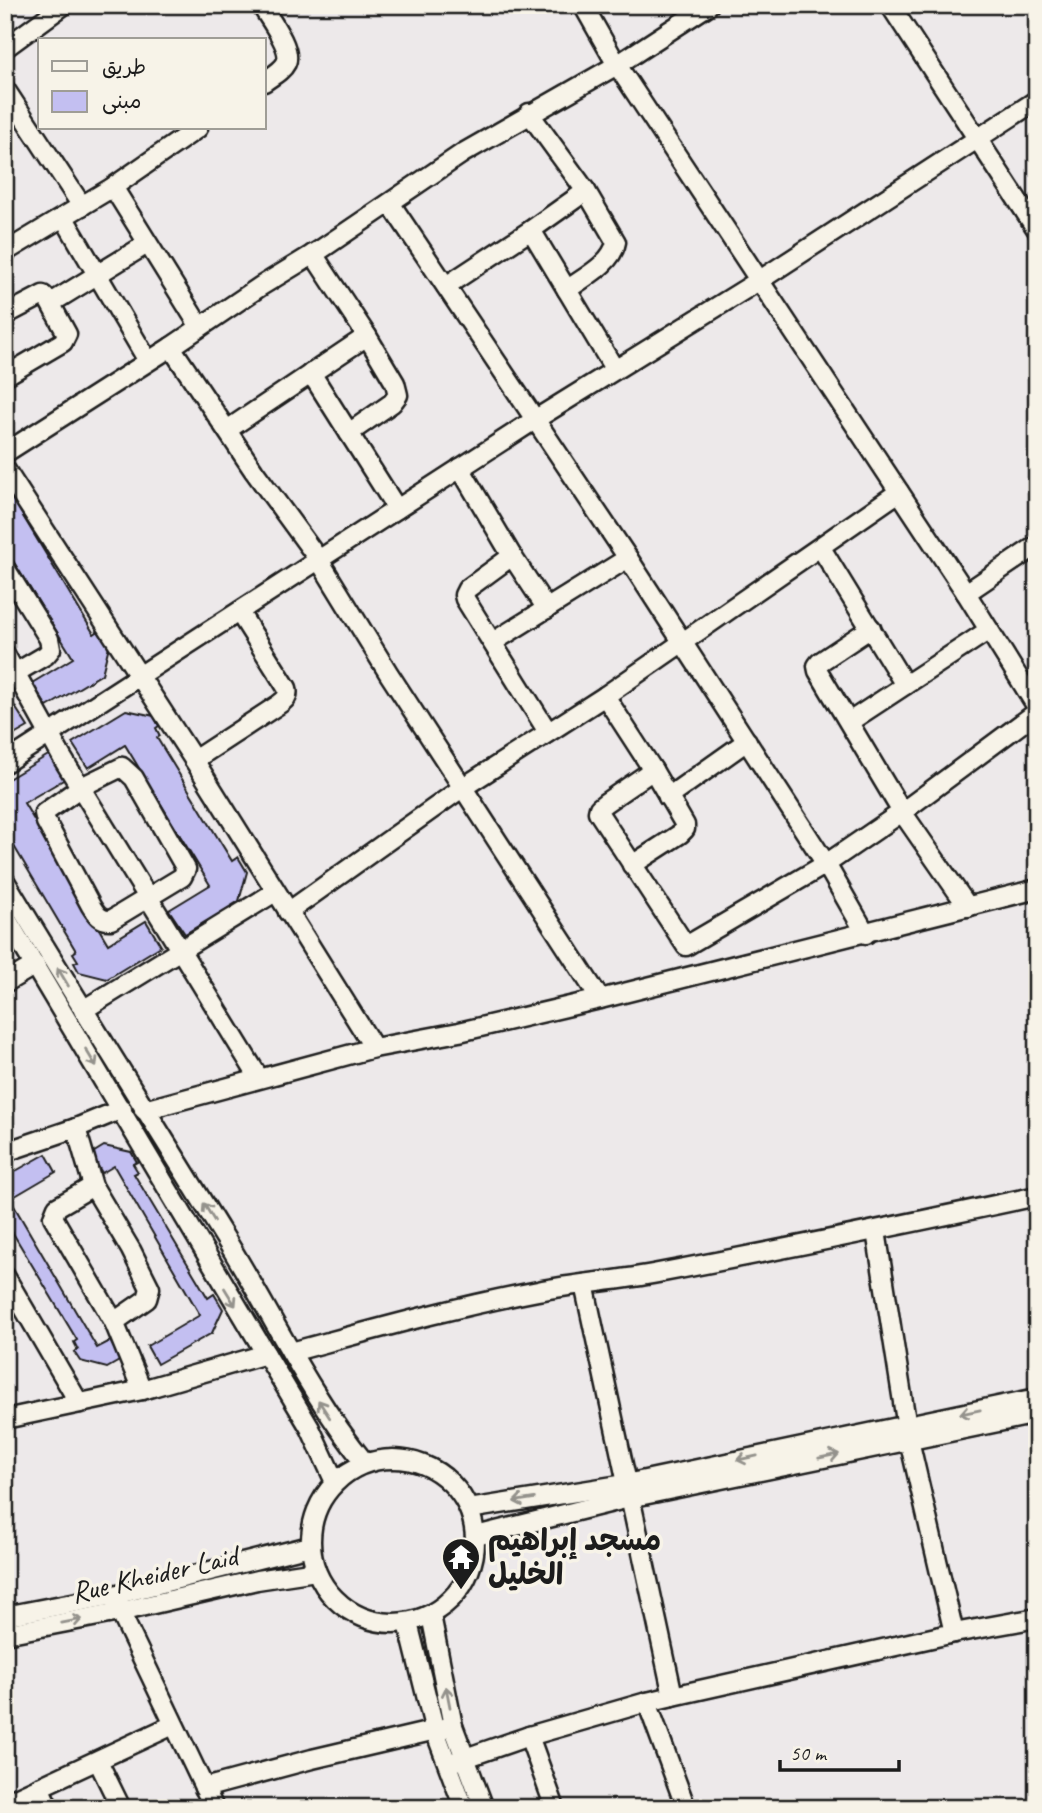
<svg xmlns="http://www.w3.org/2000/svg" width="1042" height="1813" viewBox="0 0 1042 1813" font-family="Caveat,'Playpen Sans Arabic',sans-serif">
	<rect width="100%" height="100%" fill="#ede9ea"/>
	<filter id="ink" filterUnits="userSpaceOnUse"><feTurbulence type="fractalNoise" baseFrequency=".0143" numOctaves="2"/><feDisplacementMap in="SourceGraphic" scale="14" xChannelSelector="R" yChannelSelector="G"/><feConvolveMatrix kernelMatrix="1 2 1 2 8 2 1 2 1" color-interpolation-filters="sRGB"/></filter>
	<g filter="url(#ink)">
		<g fill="#c3bff1" stroke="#1c1c1c" stroke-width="2">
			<polygon points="5,487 16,489 23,509 20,511 94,634 100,630 109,646 102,674 47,707 32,683 73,658 5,548"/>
			<polygon points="12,702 28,727 5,740 5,706"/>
			<polygon points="126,710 154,716 159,726 156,728 160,736 157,738 232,861 238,857 247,872 239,901 185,934 169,910 210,885 125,745 88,768 72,743"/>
			<polygon points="50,754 65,779 24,803 108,944 146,921 161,946 107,979 79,972 74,963 78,961 73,953 76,951 5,831 5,781"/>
			<polygon points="104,1146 131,1152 137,1162 133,1164 138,1172 134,1174 208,1298 214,1294 223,1309 212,1333 157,1364 147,1346 200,1315 114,1166 102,1173 91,1154"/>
			<polygon points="46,1154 56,1172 10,1199 97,1348 110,1341 121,1360 107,1368 80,1361 74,1352 78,1350 74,1342 77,1340 5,1220 5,1177"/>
		</g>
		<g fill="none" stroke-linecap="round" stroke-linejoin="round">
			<defs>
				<g id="minor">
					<path d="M261,5c7,12 32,44 25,58 -4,8 -14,13 -22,19"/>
					<polyline points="583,5 617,65 966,593 1037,707"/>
					<polyline points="890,5 1037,230"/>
					<polyline points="5,48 64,5"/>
					<polyline points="5,89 82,206"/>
					<polyline points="529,113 586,191 531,230 615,370"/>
					<polyline points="113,187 200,327"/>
					<polyline points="390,203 628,558 826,864 866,934"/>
					<polyline points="64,218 148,361"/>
					<polyline points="5,252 113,187 198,128"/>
					<polyline points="446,286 531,230"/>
					<path d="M567,290c17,-13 45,-26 49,-48l-30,-51"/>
					<polyline points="51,303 147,244"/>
					<polyline points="5,315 43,295 49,301 67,334 63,342 5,376"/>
					<polyline points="171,347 254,471 319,560 389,674 600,999"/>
					<polyline points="311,373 397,509"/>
					<polyline points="227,430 367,336 313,254"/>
					<polyline points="349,433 392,403 398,395 395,383 367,336"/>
					<polyline points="5,453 171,347 261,286 320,250 463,153 617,65 709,5"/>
					<polyline points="460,468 512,556 467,589 464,595 465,599 548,732"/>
					<polyline points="5,469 194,760 374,1048"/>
					<polyline points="821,548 905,685"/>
					<polyline points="512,556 547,609"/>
					<polyline points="5,568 49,639 51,649 46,655 5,679"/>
					<polyline points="966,593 1037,545"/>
					<polyline points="871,628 820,662 817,666 818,671 902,812 968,907"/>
					<polyline points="493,642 628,558"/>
					<polyline points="5,654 63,759 259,1078"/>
					<polyline points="605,696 653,770 605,803 599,808 598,812 686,946 826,864 902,812 1037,712"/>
					<polyline points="849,722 989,630"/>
					<path d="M194,760l84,-55c7,-5 11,-8 9,-17l-48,-76"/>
					<polyline points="5,763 536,419 760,280 1037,100"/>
					<path d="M122,767l12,11 52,91 -4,8 -71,43c-11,1 -15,-6 -20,-14l-45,-84 -2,-9 37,-26z"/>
					<polyline points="668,797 747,741"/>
					<polyline points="632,865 680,834 685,829 685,825 653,770"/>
					<path d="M5,881c72,120 147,238 220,357 47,76 84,156 140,225"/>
					<polyline points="288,912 462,788 605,696 899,492"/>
					<polyline points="5,916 310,1428 335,1482"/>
					<polyline points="5,983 35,965"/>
					<polyline points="83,1010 275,892"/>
					<polyline points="144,1110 374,1048 459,1032 600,999 1037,889"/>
					<polyline points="76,1128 93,1186 131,1250 150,1288 147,1299 114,1322"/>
					<polyline points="5,1152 76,1128 122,1109"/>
					<polyline points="93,1186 57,1207 53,1217 114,1322 142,1390"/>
					<polyline points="876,1231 909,1440 954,1633"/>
					<polyline points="5,1276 79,1403"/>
					<polyline points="584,1284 673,1696 647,1702"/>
					<path d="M291,1352c82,-22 163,-45 247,-61 40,-8 80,-10 120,-18 127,-24 253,-50 379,-77"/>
					<polyline points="5,1419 142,1390 266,1354"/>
					<circle cx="393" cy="1541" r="82"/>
					<polyline points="469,1509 626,1484 1037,1398"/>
					<polyline points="476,1536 629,1498 1037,1414"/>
					<polyline points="116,1603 214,1808"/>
					<polyline points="431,1615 453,1726 484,1808"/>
					<polyline points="5,1616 114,1595 310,1546"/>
					<polyline points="408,1623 435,1731 464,1808"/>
					<polyline points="5,1634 119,1612 257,1580 316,1571"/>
					<polyline points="673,1696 954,1633 1037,1618"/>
					<polyline points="529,1736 555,1808"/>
					<polyline points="98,1761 121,1808"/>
					<polyline points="448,1764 529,1736 647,1702 686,1808"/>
					<polyline points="39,1787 49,1808"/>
					<polyline points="204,1788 312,1759 453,1726"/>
					<polyline points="5,1803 173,1725"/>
				</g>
			</defs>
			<use href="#minor" stroke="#1c1c1c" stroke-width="23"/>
			<use href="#minor" stroke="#f7f3e8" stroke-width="18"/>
		</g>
		<defs><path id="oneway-shaft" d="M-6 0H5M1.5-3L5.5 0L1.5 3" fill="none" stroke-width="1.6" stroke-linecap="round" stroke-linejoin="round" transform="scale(1.75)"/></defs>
		<g stroke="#94928c">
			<use href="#oneway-shaft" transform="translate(63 977) rotate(-121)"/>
			<use href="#oneway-shaft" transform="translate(91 1058) rotate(59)"/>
			<use href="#oneway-shaft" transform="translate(209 1212) rotate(-122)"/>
			<use href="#oneway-shaft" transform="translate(230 1297) rotate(58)"/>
			<use href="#oneway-shaft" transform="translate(324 1409) rotate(-123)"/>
			<use href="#oneway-shaft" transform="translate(970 1412) rotate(168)"/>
			<use href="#oneway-shaft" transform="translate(829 1456) rotate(-12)"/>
			<use href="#oneway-shaft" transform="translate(747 1458) rotate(168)"/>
			<use href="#oneway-shaft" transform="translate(524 1500) rotate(171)"/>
			<use href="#oneway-shaft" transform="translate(72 1621) rotate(-11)"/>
			<use href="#oneway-shaft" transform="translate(448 1697) rotate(-101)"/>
		</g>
	</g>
	<defs>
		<symbol id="temple-pin" viewBox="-11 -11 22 30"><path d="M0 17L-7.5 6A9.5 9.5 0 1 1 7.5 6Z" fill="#1c1c1c" stroke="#f7f3e8"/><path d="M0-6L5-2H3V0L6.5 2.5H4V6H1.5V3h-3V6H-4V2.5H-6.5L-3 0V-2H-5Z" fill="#fff"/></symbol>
	</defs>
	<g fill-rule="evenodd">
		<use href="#temple-pin" x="439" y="1535" width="44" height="60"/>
	</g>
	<g text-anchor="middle" stroke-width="7" stroke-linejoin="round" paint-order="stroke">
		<g font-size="30" font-weight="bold" fill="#1c1c1c" stroke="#f7f3e8" text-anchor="start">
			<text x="488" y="1550">مسجد إبراهيم<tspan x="488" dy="34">الخليل</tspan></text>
		</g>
		<g font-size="30" fill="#1c1c1c" stroke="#f7f3e8">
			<text transform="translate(154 1574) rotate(-13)" y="10">Rue Kheider Laid</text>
		</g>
	</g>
	<rect width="1042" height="1813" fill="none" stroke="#f7f3e8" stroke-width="28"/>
	<rect x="14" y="14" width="1014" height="1785" fill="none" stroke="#1c1c1c" stroke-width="2.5" filter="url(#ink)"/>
	<rect x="38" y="38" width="228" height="91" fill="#f7f3e8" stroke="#9f9d96" stroke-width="2"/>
	<rect x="52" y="61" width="35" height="10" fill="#f7f3e8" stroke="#9f9d96" stroke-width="2"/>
	<text x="102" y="74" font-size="21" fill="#1c1c1c">طريق</text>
	<rect x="52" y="91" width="35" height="21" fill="#c3bff1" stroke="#9f9d96" stroke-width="2"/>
	<text x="102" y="108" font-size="21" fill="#1c1c1c">مبنى</text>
	<path d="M780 1760v10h119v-10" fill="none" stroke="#1c1c1c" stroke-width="3.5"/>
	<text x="790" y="1760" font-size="21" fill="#1c1c1c" stroke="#f7f3e8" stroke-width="5" paint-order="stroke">50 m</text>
</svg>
